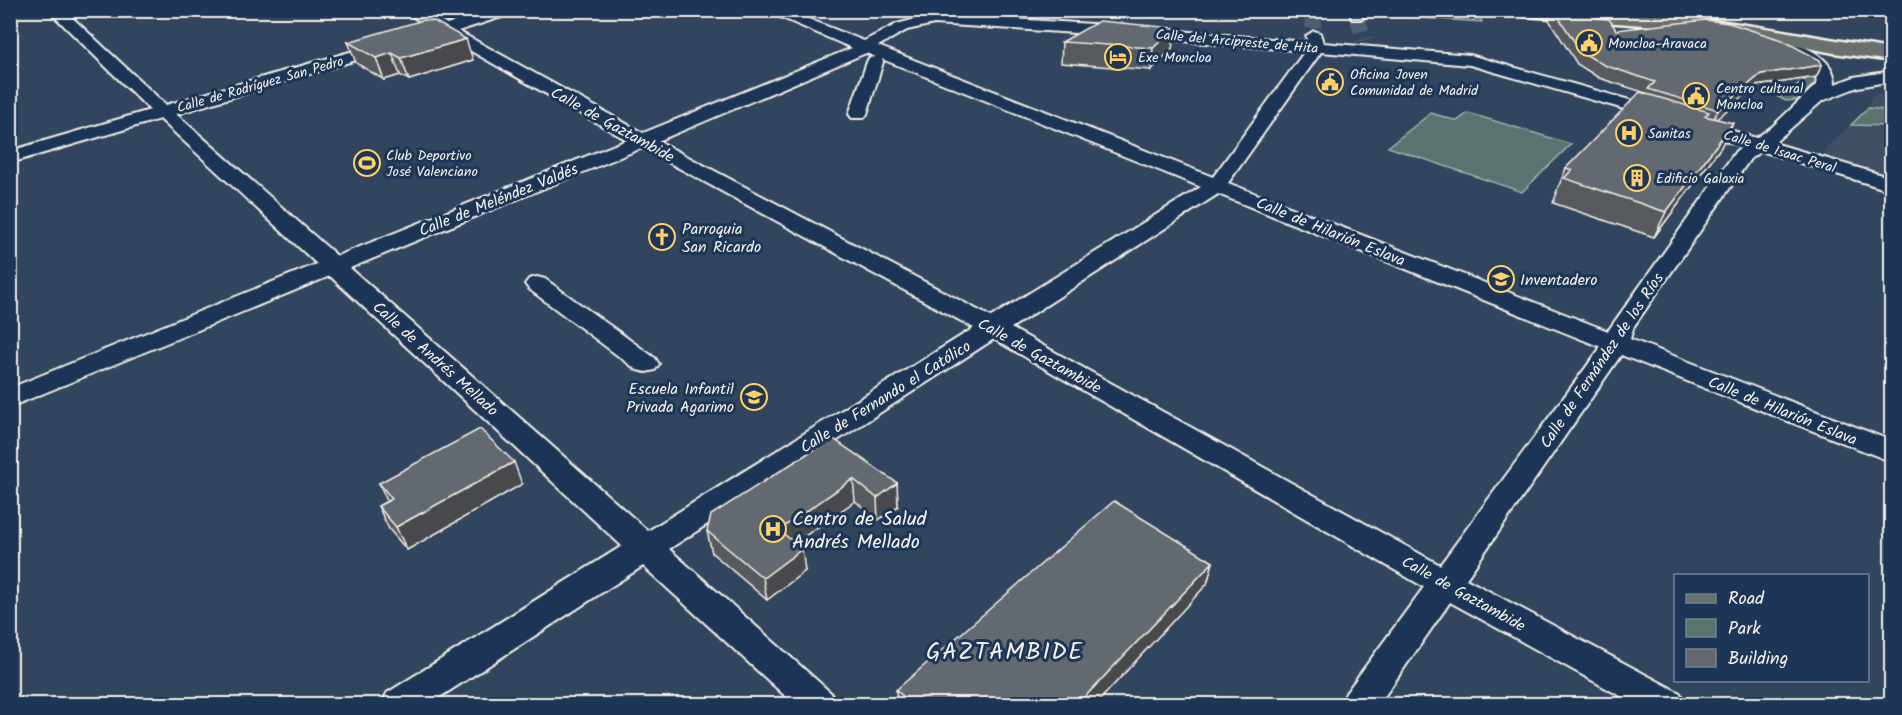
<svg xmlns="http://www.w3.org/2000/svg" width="1902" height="715" viewBox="0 0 1902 715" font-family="Kalam,sans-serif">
	<rect width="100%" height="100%" fill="#32455e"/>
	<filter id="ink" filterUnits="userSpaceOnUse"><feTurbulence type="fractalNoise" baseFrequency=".0167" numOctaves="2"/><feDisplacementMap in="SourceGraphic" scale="12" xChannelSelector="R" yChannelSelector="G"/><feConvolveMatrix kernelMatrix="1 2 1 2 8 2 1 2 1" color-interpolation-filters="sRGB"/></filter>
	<g filter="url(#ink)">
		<polygon fill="#415063" points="1891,92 1891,185 1820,163 1826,148 1868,108 1872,95"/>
		<g fill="#59736f" stroke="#a6b2ac" stroke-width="1.5">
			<polygon points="1391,11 1480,17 1482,22 1393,16"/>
			<path d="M1814,67l4,13 -20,20 -12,1 -8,-4c13,-4 21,-18 34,-20z"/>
			<polygon points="1868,108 1891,111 1891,126 1851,125"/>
			<polygon points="1431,113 1457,121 1468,113 1571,144 1522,192 1388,147"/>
		</g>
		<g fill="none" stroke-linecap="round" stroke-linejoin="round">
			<g stroke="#4f5f73" stroke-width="16" stroke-dasharray="16 8" stroke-linecap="butt">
				<polyline points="1312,12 1314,36"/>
				<polyline points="1357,16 1364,40"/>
			</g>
			<defs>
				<g id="street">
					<path d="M48,10h16l102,95 215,-62h12l2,3 -2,3 -217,65 161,142 290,-116 -184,-105h-12l-2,-3 3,-3 -29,-19h19l25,14 45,-14h24l-2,3 -56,18 185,102 209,-85 -88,-38h22l78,31 33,-17 37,-10 174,11 199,17 -1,-6 8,-5 6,2 3,10 147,12 195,55 3,4 -3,4 -6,1 -189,-54 -149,-13 -93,131 380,148 128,-180 7,-5 -56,-17 -2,-4 2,-4 7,-2 62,19 16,-11 45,-43 -2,-15 -31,-21 8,-5c19,5 43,18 43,41l19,-7 38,-6v10l-34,6 -36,14 -48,42 118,35v13l-131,-40 -11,8 -116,167 -4,13 262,102v21l-271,-107 -155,224 214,114 5,11h-50l-185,-102 -71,102h-38l5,-11 78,-106 -430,-248 -325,210 162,144 5,11h-42l-151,-138 -214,138h-47l5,-11 235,-147 -292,-270 -320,131v-19l307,-124 -157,-145 -150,44v-12l140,-41zM934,24l174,11 197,16 -92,126 -335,-131 29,-16zM866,53l10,4 -7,1 -2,4 -18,52 3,4h12l3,-4 16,-52 -1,-3 319,128 -210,130 -333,-176zM642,148l332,180 -326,203 -298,-263zM1218,194l383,153 -161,218 -429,-237z"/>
					<polygon points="1304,10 1319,10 1320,12 1312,17 1307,15"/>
					<polygon points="1349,10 1364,10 1365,16 1362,19 1352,19"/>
					<polygon points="537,277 545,279 655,358 659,364 655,370 646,372 637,370 529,289 525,284 529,279"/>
				</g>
				<path id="secondary" d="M1634,10c15,0 35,-3 45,11l-3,4h-14l-26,-11z"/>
				<polygon id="primary" points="1516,10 1609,10 1669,15 1676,17 1679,21 1676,25 1669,27 1525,16 1518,14"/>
				<path id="highway" d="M1669,15c75,7 148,23 223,34v12l-58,-8 -110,-21 -62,-7 -3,-4 3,-4z"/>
			</defs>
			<use href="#street" stroke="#f4f1e8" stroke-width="4"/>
			<use href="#secondary" stroke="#f4f1e8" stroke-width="5"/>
			<use href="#primary" stroke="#f4f1e8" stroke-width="5"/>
			<use href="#highway" stroke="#f4f1e8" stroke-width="5"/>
			<use href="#street" fill="#1d3557" fill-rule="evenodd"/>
			<use href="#secondary" fill="#1d3557" fill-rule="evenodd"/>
			<use href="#primary" fill="#6a706d" fill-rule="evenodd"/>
			<use href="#highway" fill="#6a706d" fill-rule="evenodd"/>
		</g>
		<g fill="#565a5f" stroke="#f4f1e8" stroke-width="1.5">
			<polygon points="1552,10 1575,10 1596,18 1616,30 1822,65 1816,77 1755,86 1716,119 1721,147 1654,237 1553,203 1557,193 1556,193 1566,168 1646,93 1599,78 1577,64 1549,20"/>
			<polygon points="1175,28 1172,49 1151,70 1061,63 1062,42"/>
			<polygon points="348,42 473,60 409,80 400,75 384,80 356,63"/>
			<polygon points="832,438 897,483 898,506 878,520 855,501 795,543 805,571 767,600 712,553 707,531"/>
			<polygon points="379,483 522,484 407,550 389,529 378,506 387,501"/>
			<polygon points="1213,562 1207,584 1095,705 897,705 896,690"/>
		</g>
		<g fill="#464a4e" stroke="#f4f1e8" stroke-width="1.5">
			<polygon points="1175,28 1172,49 1151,70 1153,48"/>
			<polygon points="466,39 473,60 409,80 401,58"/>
			<polygon points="392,53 400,75 384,80 376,58"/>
			<polygon points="1822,65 1816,77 1755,86 1712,123 1718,110 1761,74"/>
			<polygon points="1733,123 1721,147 1654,237 1666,212"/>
			<polygon points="514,462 522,484 407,550 396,527"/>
			<polygon points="853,479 855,501 782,552 779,530"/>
			<polygon points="897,483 898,506 878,520 877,498"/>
			<polygon points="802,549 805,571 767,600 763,578"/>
			<polygon points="1213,562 1207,584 1095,705 1077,705"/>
		</g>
		<g fill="#64696f" stroke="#f4f1e8" stroke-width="1.5">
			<polygon points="1554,10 1592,12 1596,18 1609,19 1616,30 1706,20 1729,23 1782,40 1820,60 1822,65 1761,74 1718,110 1648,89 1655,82 1604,65 1581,52"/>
			<polygon points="423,20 434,21 466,39 401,58 392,53 376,58 348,42"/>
			<polygon points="1099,21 1175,28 1153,48 1062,42"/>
			<polygon points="1640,92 1709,112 1705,116 1733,123 1666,212 1564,178 1572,170 1566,168"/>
			<polygon points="480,429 514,462 396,527 378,506 392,499 379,483"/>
			<polygon points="832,438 897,483 877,498 853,479 779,530 802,549 763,578 707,531 711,515"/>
			<polygon points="1114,501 1213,562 1077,705 913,705 896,690"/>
		</g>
	</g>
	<defs>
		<symbol id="civic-ring" viewBox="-11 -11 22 22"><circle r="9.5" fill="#1d3557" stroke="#ffd166" stroke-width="1.5"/><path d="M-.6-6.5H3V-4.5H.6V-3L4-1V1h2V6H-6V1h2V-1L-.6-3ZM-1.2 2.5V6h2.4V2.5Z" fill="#ffd166"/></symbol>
		<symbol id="hotel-ring" viewBox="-11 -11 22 22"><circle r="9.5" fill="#1d3557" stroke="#ffd166" stroke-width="1.5"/><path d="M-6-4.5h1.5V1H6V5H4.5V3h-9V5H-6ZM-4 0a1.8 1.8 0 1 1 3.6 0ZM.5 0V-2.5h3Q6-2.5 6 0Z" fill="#ffd166"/></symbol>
		<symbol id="hospital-ring" viewBox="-11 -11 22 22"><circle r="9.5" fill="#1d3557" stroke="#ffd166" stroke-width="1.5"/><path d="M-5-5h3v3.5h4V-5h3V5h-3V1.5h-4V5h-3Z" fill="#ffd166"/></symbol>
		<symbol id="stadium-ring" viewBox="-11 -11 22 22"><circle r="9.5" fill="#1d3557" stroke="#ffd166" stroke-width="1.5"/><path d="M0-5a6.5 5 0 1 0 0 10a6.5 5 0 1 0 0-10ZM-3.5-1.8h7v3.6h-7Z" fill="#ffd166"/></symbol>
		<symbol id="building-ring" viewBox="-11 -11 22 22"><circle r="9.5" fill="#1d3557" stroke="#ffd166" stroke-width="1.5"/><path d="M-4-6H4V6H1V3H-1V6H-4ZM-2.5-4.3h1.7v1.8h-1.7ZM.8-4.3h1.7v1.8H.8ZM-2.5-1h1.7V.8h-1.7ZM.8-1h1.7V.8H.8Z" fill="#ffd166"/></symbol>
		<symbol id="church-ring" viewBox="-11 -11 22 22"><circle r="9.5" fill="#1d3557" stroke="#ffd166" stroke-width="1.5"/><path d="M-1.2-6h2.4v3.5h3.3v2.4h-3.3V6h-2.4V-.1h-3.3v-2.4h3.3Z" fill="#ffd166"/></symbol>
		<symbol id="school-ring" viewBox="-11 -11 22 22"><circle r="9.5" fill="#1d3557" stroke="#ffd166" stroke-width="1.5"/><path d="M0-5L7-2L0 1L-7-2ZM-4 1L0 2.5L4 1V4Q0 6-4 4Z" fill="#ffd166"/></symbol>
	</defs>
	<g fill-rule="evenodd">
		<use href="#civic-ring" x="1574" y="28" width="30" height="30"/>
		<use href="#hotel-ring" x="1103" y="42" width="30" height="30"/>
		<use href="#civic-ring" x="1315" y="67" width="30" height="30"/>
		<use href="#civic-ring" x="1681" y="81" width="30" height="30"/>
		<use href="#hospital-ring" x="1614" y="118" width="30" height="30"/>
		<use href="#stadium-ring" x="352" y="148" width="30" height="30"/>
		<use href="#building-ring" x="1622" y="163" width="30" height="30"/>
		<use href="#church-ring" x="647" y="222" width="30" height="30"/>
		<use href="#school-ring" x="1486" y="264" width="30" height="30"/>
		<use href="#school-ring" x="739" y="382" width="30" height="30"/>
		<use href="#hospital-ring" x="758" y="514" width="30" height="30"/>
	</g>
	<g text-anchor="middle" stroke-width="6" stroke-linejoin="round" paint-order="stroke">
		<g font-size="14" fill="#f4f1e8" stroke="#1d3557">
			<text transform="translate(1237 41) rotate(5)" y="5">Calle del Arcipreste de Hita</text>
			<text transform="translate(260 84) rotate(-16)" y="5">Calle de Rodríguez San Pedro</text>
			<text transform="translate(1780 151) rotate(17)" y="5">Calle de Isaac Peral</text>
		</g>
		<g font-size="14" fill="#f4f1e8" stroke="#1d3557" text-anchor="start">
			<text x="1608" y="48">Moncloa-Aravaca</text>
			<text x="1138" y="62">Exe Moncloa</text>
			<text x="1350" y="79">Oficina Joven<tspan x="1350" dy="16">Comunidad de Madrid</tspan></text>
			<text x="1716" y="93">Centro cultural<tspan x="1716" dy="16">Moncloa</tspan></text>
			<text x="1648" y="138">Sanitas</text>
			<text x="386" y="160">Club Deportivo<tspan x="386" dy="16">José Valenciano</tspan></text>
			<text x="1656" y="183">Edificio Galaxia</text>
		</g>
		<g font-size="16" fill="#f4f1e8" stroke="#1d3557">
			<text transform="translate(613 124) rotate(29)" y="6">Calle de Gaztambide</text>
			<text transform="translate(498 199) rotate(-22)" y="6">Calle de Meléndez Valdés</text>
			<text transform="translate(1331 231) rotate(22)" y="6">Calle de Hilarión Eslava</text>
			<text transform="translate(1040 355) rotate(29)" y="6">Calle de Gaztambide</text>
			<text transform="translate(436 358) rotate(42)" y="6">Calle de Andrés Mellado</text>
			<text transform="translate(1601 360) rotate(-56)" y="6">Calle de Fernández de los Ríos</text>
			<text transform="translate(885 396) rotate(-32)" y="6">Calle de Fernando el Católico</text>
			<text transform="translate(1783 410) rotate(22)" y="6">Calle de Hilarión Eslava</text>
			<text transform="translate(1464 593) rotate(29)" y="6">Calle de Gaztambide</text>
		</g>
		<g font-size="16" fill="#f4f1e8" stroke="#1d3557" text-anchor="start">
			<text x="682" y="234">Parroquia<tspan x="682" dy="18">San Ricardo</tspan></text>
			<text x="1520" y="285">Inventadero</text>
			<text x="734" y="394" text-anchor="end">Escuela Infantil<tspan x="734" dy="18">Privada Agarimo</tspan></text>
		</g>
		<g font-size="20" fill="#f4f1e8" stroke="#1d3557" text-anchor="start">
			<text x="792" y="525">Centro de Salud<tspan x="792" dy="23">Andrés Mellado</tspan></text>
		</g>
		<g font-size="24" letter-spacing="1.5" fill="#f4f1e8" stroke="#1d3557">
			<text x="1005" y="659">GAZTAMBIDE</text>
		</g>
	</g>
	<rect width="1902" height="715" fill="none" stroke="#1d3557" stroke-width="36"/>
	<rect x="18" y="18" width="1866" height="679" fill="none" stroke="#f4f1e8" stroke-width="2" filter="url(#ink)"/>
	<rect x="1674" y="574" width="195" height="108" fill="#1d3557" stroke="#738091" stroke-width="1.5"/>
	<rect x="1686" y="594" width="30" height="9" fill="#6a706d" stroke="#738091" stroke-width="1.5"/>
	<text x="1728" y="604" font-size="18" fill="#f4f1e8">Road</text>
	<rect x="1686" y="619" width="30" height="18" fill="#59736f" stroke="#738091" stroke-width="1.5"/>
	<text x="1728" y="634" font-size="18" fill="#f4f1e8">Park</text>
	<rect x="1686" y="649" width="30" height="18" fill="#64696f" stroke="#738091" stroke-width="1.5"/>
	<text x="1728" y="664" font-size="18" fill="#f4f1e8">Building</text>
</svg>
